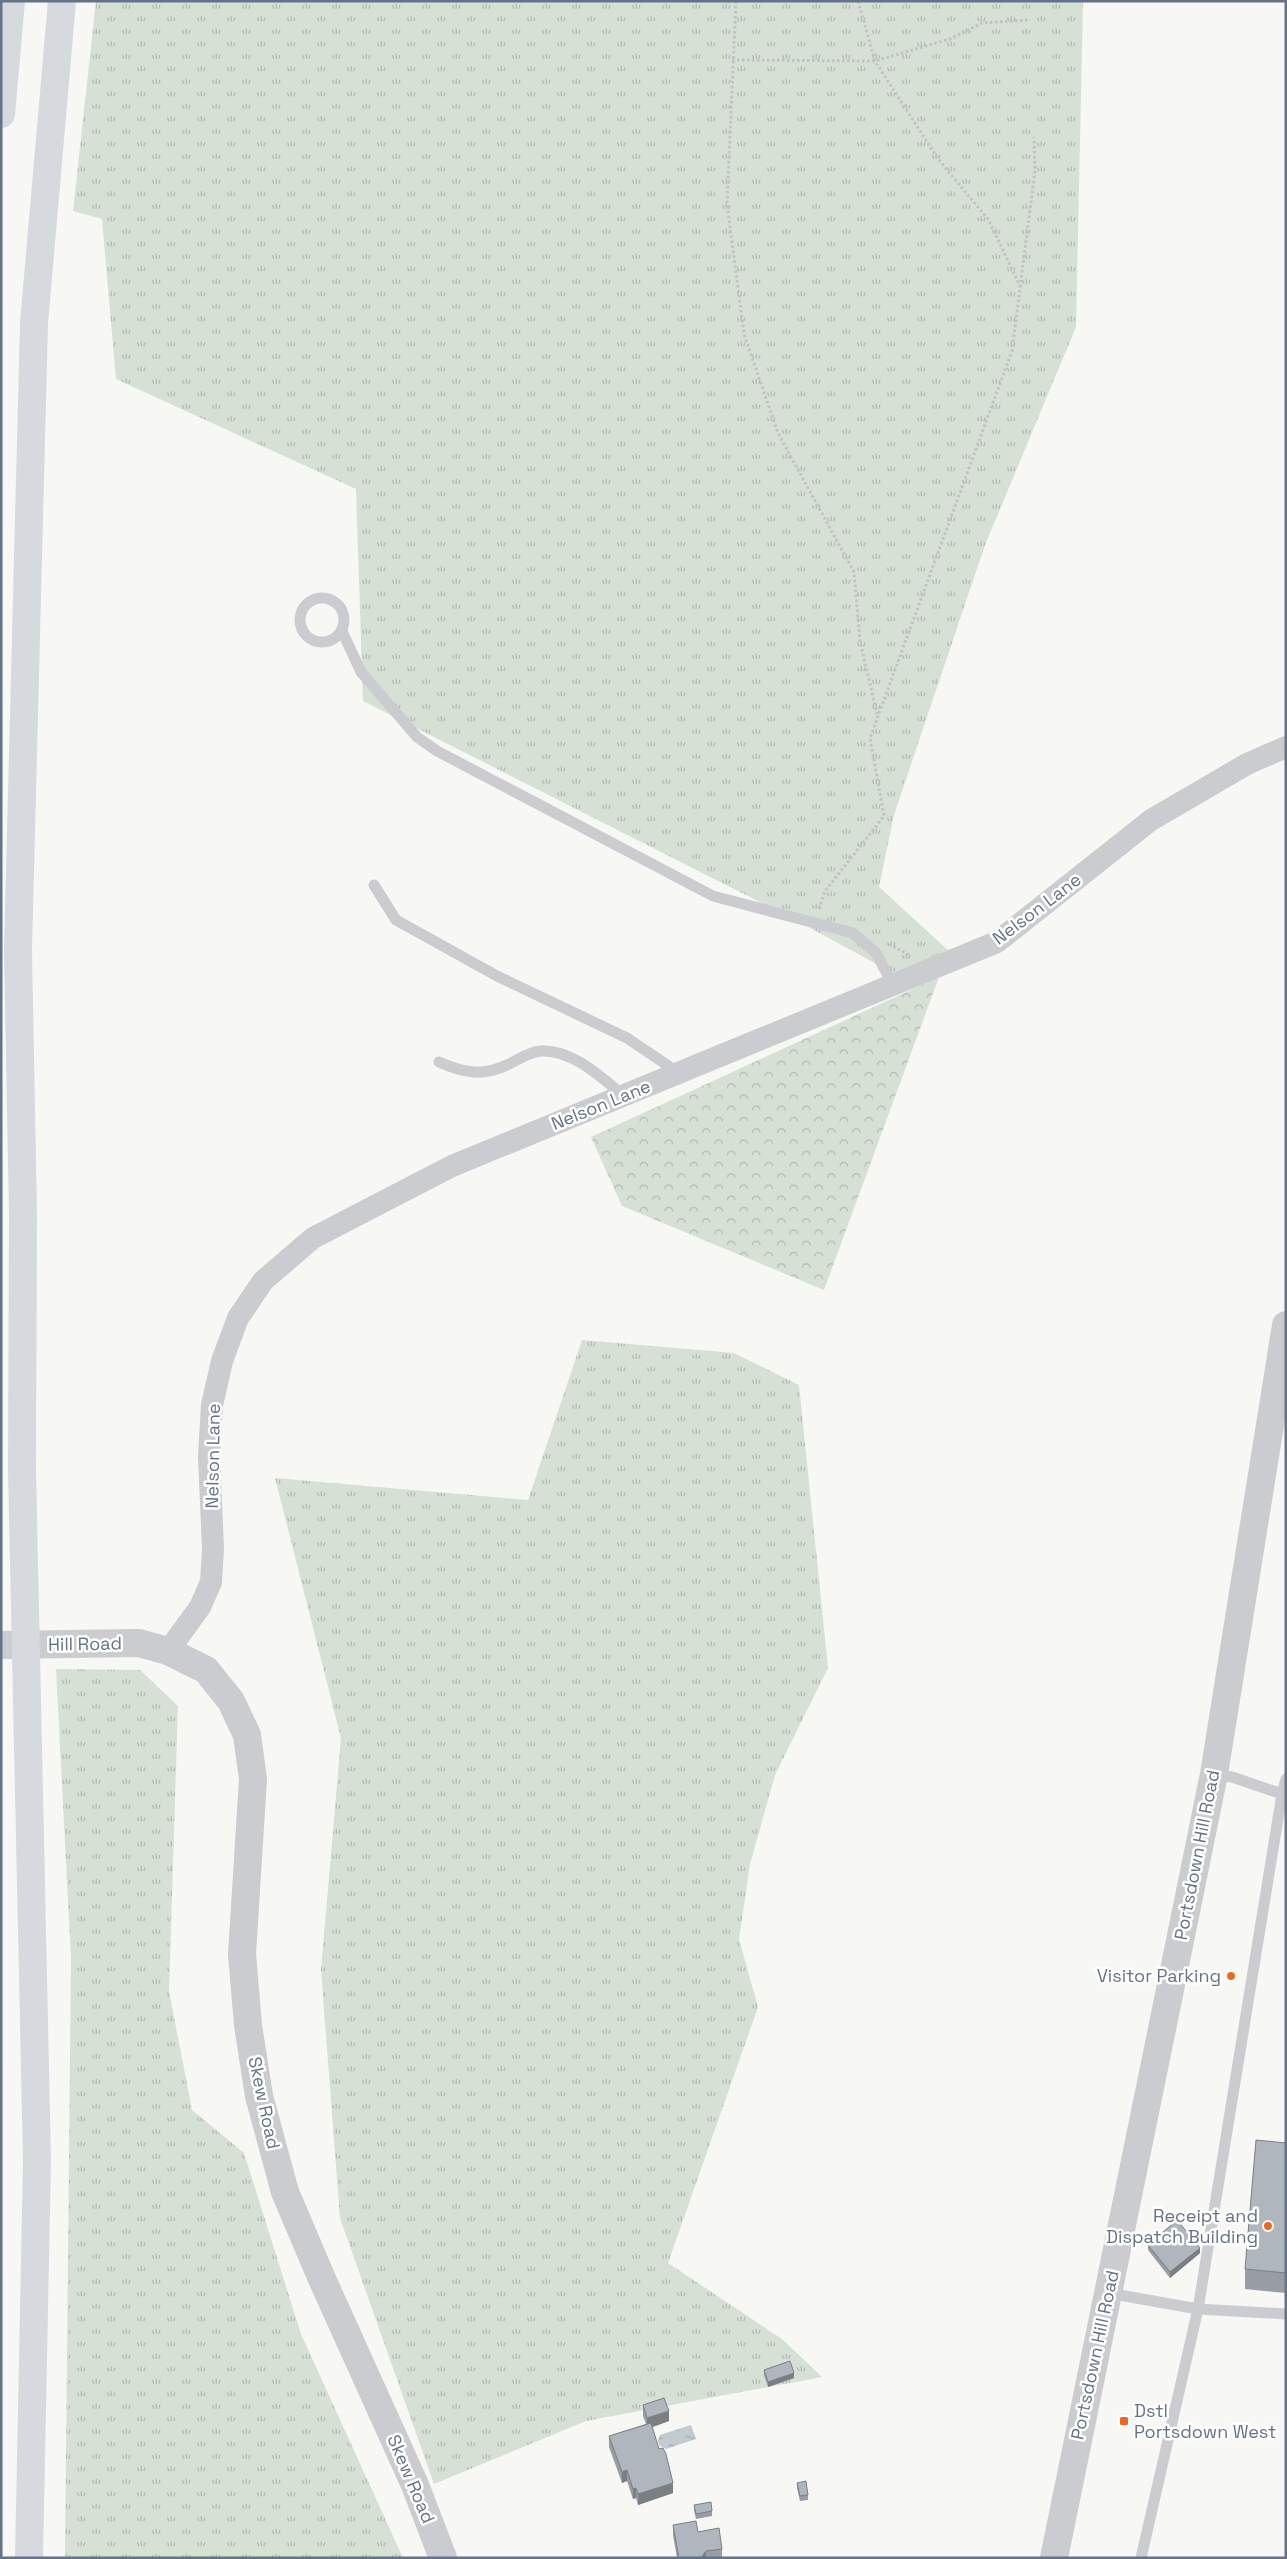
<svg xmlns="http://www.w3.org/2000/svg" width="1287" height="2559" viewBox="0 0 1287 2559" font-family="'Space Grotesk',sans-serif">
	<defs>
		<pattern id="grass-tufts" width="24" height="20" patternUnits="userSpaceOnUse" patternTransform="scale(1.25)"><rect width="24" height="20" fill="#d7e0d5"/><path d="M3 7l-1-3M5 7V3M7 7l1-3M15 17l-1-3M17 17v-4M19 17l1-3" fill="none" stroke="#b2bab2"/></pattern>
		<pattern id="forest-crowns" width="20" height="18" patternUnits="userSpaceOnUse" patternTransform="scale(1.25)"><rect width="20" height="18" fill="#d7e0d5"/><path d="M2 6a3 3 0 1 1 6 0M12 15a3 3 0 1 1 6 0" fill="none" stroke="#b2bab2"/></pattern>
		<pattern id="water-ripples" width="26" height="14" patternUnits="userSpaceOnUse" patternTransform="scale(1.25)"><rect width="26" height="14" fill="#c1cbd0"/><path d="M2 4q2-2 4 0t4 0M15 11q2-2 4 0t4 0" fill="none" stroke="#a0a9ae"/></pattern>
	</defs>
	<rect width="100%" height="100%" fill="#f7f7f4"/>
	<g fill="url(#grass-tufts)">
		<polygon points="96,1 1083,1 1076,327 985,545 894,815 879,887 950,952 895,974 799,922 363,701 356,489 116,379 102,219 73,211"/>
		<polygon points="582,1340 734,1353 799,1385 828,1668 775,1775 750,1864 739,1939 758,2007 668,2263 782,2339 822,2377 586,2421 434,2484 340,2218 321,1970 341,1738 275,1478 528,1500"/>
		<polygon points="56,1669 140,1670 178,1706 169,1991 192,2110 244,2153 301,2334 403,2558 65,2558 71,1958"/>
	</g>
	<polygon fill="url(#forest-crowns)" points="939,977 824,1290 622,1206 591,1137"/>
	<polygon fill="url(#water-ripples)" points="691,2425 696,2439 666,2449 659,2445 658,2440 660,2435"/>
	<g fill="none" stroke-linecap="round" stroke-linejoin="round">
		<g stroke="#c0c2c5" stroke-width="3" stroke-dasharray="2.5 2.5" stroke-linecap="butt">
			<polyline points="736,1 727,203 744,334 778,433 854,572 860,641 877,714"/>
			<polyline points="858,1 875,61 938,159 988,219 1020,286"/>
			<polyline points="732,60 875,61 950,39 982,23 1029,20"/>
			<polyline points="819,909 825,891 884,816 870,738 1012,351 1035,171 1034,137"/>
			<polyline points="889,944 909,955"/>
		</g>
		<g stroke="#caccd0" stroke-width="11">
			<circle cx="322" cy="620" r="22"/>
			<polyline points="342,631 361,672 417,737 437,751 713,896 853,933 876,953 893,985"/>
			<polyline points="374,885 396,920 497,976 627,1038 679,1073"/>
			<path d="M439,1062c25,11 44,15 70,2 11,-5 19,-12 32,-13 31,-2 61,27 83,45"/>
			<polyline points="1282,1794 1286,1779"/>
			<polyline points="1108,2293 1198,2309 1286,2314"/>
			<polyline points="1141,2558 1198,2309 1282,1794 1232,1777 1214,1774"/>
		</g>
		<polyline stroke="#caccd0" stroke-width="22" points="168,1651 200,1607 211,1582 213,1549 209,1456 212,1405 222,1361 238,1318 263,1281 313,1238 452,1166 997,942 1151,820 1247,764 1286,747"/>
		<g stroke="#caccd0" stroke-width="28">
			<polyline points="1,1645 139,1643 168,1651 206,1670 231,1701 247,1735 253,1779 242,1954 248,2025 259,2096 285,2192 322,2279 415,2485 443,2558"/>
			<polyline points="1054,2558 1214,1774 1286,1325"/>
		</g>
		<g stroke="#d6dadf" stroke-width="28">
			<polyline points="1,114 11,1"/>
			<polyline points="29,2558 37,2161 22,1470 23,1214 18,950 34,323 62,1"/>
		</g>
	</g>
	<g fill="#979da3">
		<polygon points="1286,2143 1286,2293 1245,2289 1245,2269"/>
		<polygon points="1148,2245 1200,2253 1170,2278 1148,2250"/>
		<polygon points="764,2370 794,2378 768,2387 764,2375"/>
		<polygon points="643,2405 669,2421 652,2427 673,2493 638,2505 636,2498 633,2499 627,2481 622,2483 609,2447 609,2436 646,2424 643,2416"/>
		<polygon points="797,2483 808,2495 808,2500 800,2501 797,2488"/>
		<polygon points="694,2505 712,2511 712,2516 696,2519 694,2510"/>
		<polygon points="673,2525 698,2532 722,2549 722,2558 677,2558 673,2535"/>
	</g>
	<g fill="#7b7f84">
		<polygon points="1200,2248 1200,2253 1170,2278 1170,2272"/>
		<polygon points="794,2373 794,2378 768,2387 768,2382"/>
		<polygon points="669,2411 669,2421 647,2429 647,2418"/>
		<polygon points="627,2470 627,2481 622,2483 622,2472"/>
		<polygon points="673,2483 673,2493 638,2505 638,2494"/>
		<polygon points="636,2488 636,2498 633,2499 633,2489"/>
		<polygon points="706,2551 706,2558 701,2558 701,2557"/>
	</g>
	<g fill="#b0b6bd" stroke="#7b7f84">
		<polygon points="1256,2140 1286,2143 1286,2273 1245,2269"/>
		<polygon points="1177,2220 1200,2248 1170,2272 1148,2245"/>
		<polygon points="790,2361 794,2373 768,2382 764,2370"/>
		<polygon points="664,2398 669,2411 647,2418 643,2405"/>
		<polygon points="651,2423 659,2449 663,2448 666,2454 673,2483 638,2494 636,2488 633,2489 627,2470 622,2472 609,2436"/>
		<polygon points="806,2481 808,2495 800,2496 797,2483"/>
		<polygon points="711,2502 712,2511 696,2514 694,2505"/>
		<polygon points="696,2521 698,2532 719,2528 722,2549 706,2551 701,2558 679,2558 673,2525"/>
	</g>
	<g fill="#ee681d" stroke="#fff" stroke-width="2">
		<circle cx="1231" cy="1976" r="5"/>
		<circle cx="1268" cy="2226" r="5"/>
		<rect x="1119" y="2416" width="10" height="10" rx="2.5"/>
	</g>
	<g text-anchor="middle" stroke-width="5" stroke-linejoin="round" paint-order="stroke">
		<g font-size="18" fill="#647387" stroke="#fff">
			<text transform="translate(1037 909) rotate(-37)" y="6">Nelson Lane</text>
			<text transform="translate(601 1105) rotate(-22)" y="6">Nelson Lane</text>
			<text transform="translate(213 1456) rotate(-89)" y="6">Nelson Lane</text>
			<text transform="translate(85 1644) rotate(-1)" y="6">Hill Road</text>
			<text transform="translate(1197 1855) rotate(-79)" y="6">Portsdown Hill Road</text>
			<text transform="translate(264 2103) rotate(78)" y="6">Skew Road</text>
			<text transform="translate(1095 2355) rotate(-78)" y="6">Portsdown Hill Road</text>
			<text transform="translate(411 2479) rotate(67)" y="6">Skew Road</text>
		</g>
		<g font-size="18" fill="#647387" stroke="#fff" text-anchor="end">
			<text x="1221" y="1982">Visitor Parking</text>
			<text x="1258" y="2222">Receipt and<tspan x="1258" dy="21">Dispatch Building</tspan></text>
			<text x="1134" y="2417" text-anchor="start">Dstl<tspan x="1134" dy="21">Portsdown West</tspan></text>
		</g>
	</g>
	<rect width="1287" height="2559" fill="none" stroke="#647387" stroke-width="5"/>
</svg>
